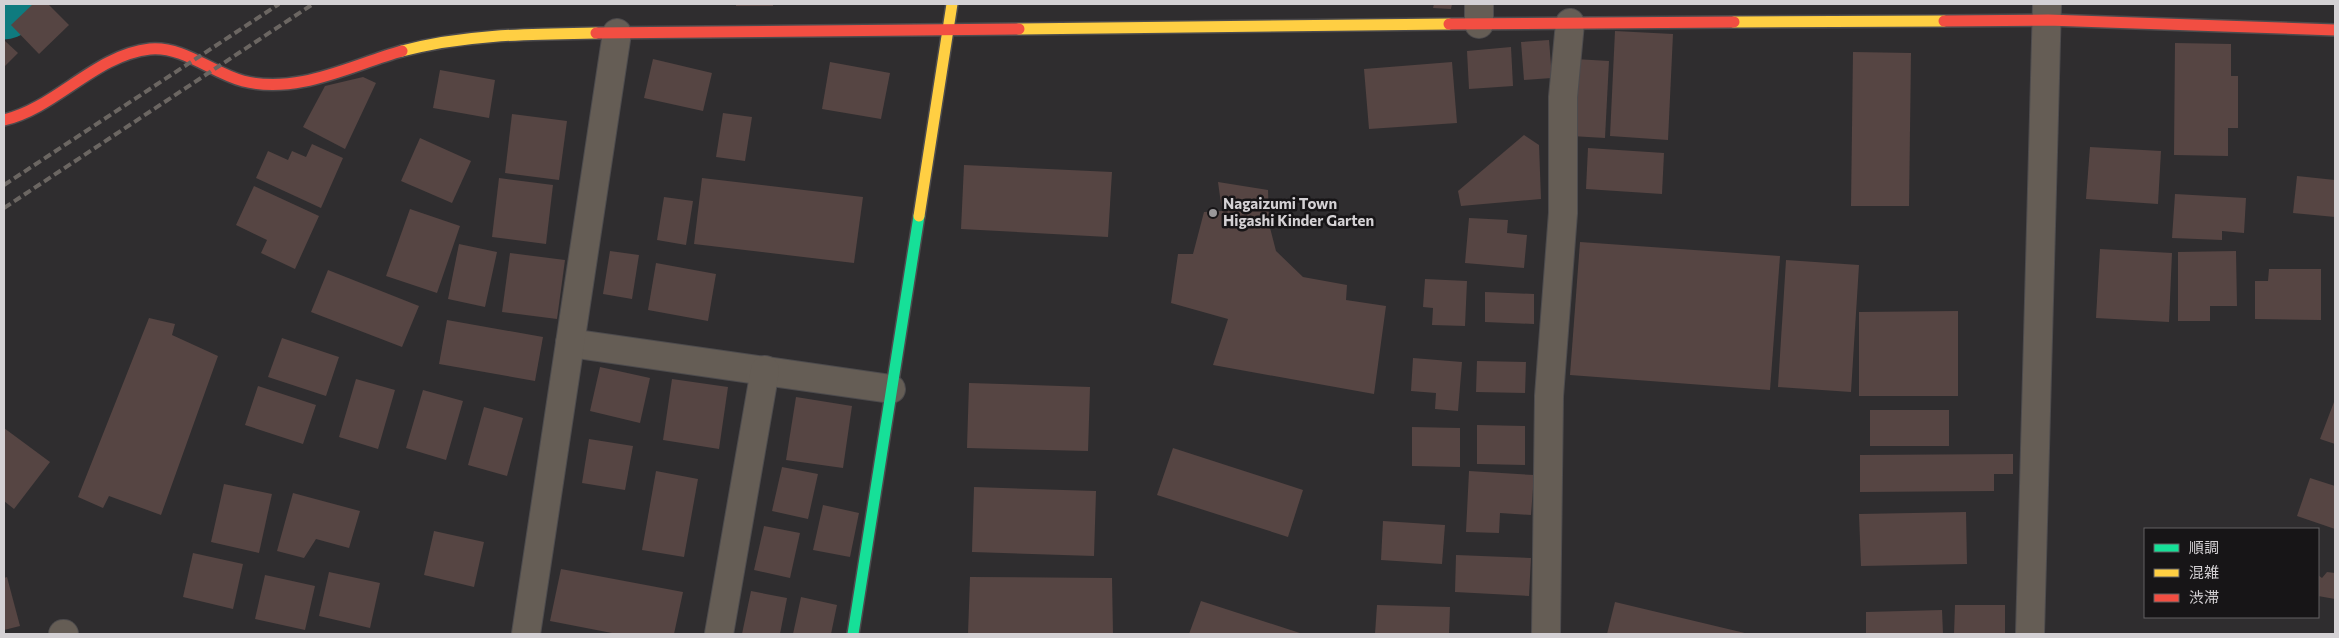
<svg xmlns="http://www.w3.org/2000/svg" width="2339" height="638" viewBox="0 0 2339 638" font-family="Commissioner,'Noto Sans JP',sans-serif">
	<rect width="100%" height="100%" fill="#2f2d2f"/>
	<g fill="none" stroke-linecap="round" stroke-linejoin="round">
		<polyline stroke="#0f7b7f" stroke-width="69" points="4,5 5,4"/>
	</g>
	<g fill="#564543">
		<polygon points="33,4 48,4 69,25 39,54 11,25"/>
		<rect x="736" y="4" width="37" height="2"/>
		<polygon points="1434,4 1452,4 1451,9 1433,8"/>
		<polygon points="1615,31 1673,34 1668,140 1610,136"/>
		<polygon points="4,40 18,53 4,67"/>
		<polygon points="1549,40 1552,78 1524,80 1521,42"/>
		<polygon points="2175,43 2231,44 2231,76 2238,76 2238,128 2228,128 2228,156 2174,155"/>
		<polygon points="1511,47 1513,86 1469,89 1467,51"/>
		<polygon points="1853,52 1911,53 1909,206 1851,206"/>
		<polygon points="653,59 712,73 703,111 644,98"/>
		<polygon points="1575,59 1609,61 1605,138 1571,136"/>
		<polygon points="830,62 890,73 881,119 822,109"/>
		<polygon points="1452,62 1457,123 1369,129 1364,69"/>
		<polygon points="440,70 495,80 489,118 433,108"/>
		<polygon points="363,77 376,83 345,149 303,127 325,86"/>
		<polygon points="723,113 752,117 745,161 716,157"/>
		<polygon points="512,114 567,121 559,180 505,173"/>
		<polygon points="1524,135 1539,145 1541,199 1461,206 1458,191"/>
		<polygon points="420,138 471,161 452,203 401,181"/>
		<polygon points="312,144 343,158 321,208 256,178 268,151 288,160 292,151 306,157"/>
		<polygon points="2090,147 2161,151 2158,204 2086,199"/>
		<polygon points="1588,148 1664,153 1662,194 1586,189"/>
		<polygon points="964,165 1112,172 1108,237 961,229"/>
		<polygon points="2297,176 2335,180 2335,217 2293,213"/>
		<polygon points="499,178 553,185 546,244 492,237"/>
		<polygon points="702,178 863,197 854,263 694,244"/>
		<polygon points="1218,182 1268,190 1269,224 1276,251 1303,277 1347,285 1346,300 1386,306 1374,394 1213,365 1228,319 1171,303 1178,254 1193,254 1204,212 1222,211"/>
		<polygon points="254,186 319,216 295,269 261,253 267,240 236,225"/>
		<polygon points="2175,194 2246,198 2244,233 2222,231 2222,240 2172,238"/>
		<polygon points="664,197 693,201 686,245 657,240"/>
		<polygon points="410,209 460,226 437,293 386,276"/>
		<polygon points="1469,218 1508,220 1507,233 1527,235 1524,268 1465,263"/>
		<polygon points="1580,242 1780,256 1770,390 1570,375"/>
		<polygon points="459,244 497,252 485,307 448,299"/>
		<polygon points="2100,249 2172,253 2169,322 2096,318"/>
		<polygon points="610,251 639,255 632,299 603,294"/>
		<polygon points="2236,251 2237,306 2210,306 2210,321 2178,321 2178,252"/>
		<polygon points="510,253 565,260 557,319 502,312"/>
		<polygon points="1786,260 1859,265 1851,392 1778,387"/>
		<polygon points="656,263 716,274 708,321 648,310"/>
		<polygon points="2269,269 2321,269 2321,320 2255,319 2255,281 2268,281"/>
		<polygon points="328,270 419,306 402,347 311,312"/>
		<polygon points="1425,279 1467,281 1465,326 1432,325 1433,308 1423,307"/>
		<polygon points="1485,292 1534,294 1534,324 1485,322"/>
		<polygon points="1958,311 1958,396 1859,396 1859,312"/>
		<polygon points="149,318 175,324 172,335 218,356 161,515 109,496 103,508 78,497"/>
		<polygon points="447,320 543,337 535,381 439,364"/>
		<polygon points="282,338 339,357 326,396 268,377"/>
		<polygon points="1413,358 1462,362 1458,411 1435,409 1436,393 1411,391"/>
		<polygon points="1477,361 1526,362 1525,393 1476,392"/>
		<polygon points="600,367 650,378 640,423 590,411"/>
		<polygon points="356,379 395,390 378,449 339,437"/>
		<polygon points="672,379 728,387 719,449 663,440"/>
		<polygon points="969,383 1090,387 1088,451 967,448"/>
		<polygon points="258,386 316,405 303,444 245,425"/>
		<polygon points="423,390 463,401 446,460 406,448"/>
		<polygon points="796,397 852,406 843,468 786,460"/>
		<polygon points="2334,402 2335,403 2335,444 2320,439"/>
		<polygon points="484,407 523,418 507,476 468,465"/>
		<rect x="1870" y="410" width="79" height="36"/>
		<polygon points="1477,425 1525,426 1525,465 1477,464"/>
		<polygon points="1412,427 1460,428 1460,467 1412,466"/>
		<polygon points="4,428 50,462 14,509 4,501"/>
		<polygon points="589,439 633,446 625,490 582,483"/>
		<polygon points="1173,448 1303,490 1288,537 1157,495"/>
		<polygon points="2013,454 2013,474 1994,474 1994,491 1860,492 1860,455"/>
		<polygon points="782,467 818,474 808,519 772,511"/>
		<polygon points="656,471 698,479 684,557 642,550"/>
		<polygon points="1469,471 1534,475 1531,515 1500,513 1499,533 1466,532"/>
		<polygon points="2310,478 2335,486 2335,529 2297,516"/>
		<polygon points="224,484 272,494 259,553 211,542"/>
		<polygon points="974,487 1096,491 1094,556 972,552"/>
		<polygon points="293,493 360,511 349,548 316,539 304,558 277,551"/>
		<polygon points="823,505 859,513 850,557 813,550"/>
		<polygon points="1966,512 1967,564 1861,566 1859,514"/>
		<polygon points="1383,521 1445,525 1442,564 1381,560"/>
		<polygon points="764,526 800,533 790,578 754,570"/>
		<polygon points="434,531 484,542 474,587 424,575"/>
		<polygon points="193,553 243,564 233,609 183,597"/>
		<polygon points="1456,555 1531,558 1529,596 1455,592"/>
		<polygon points="561,569 683,592 674,634 617,634 550,621"/>
		<polygon points="329,572 380,583 370,628 319,616"/>
		<polygon points="2327,572 2335,573 2335,599 2318,596 2318,575 2322,578"/>
		<polygon points="265,575 315,586 305,630 255,619"/>
		<polygon points="7,577 20,626 4,630 4,578"/>
		<polygon points="970,577 1112,578 1113,634 968,634"/>
		<polygon points="751,591 787,598 780,634 742,634"/>
		<polygon points="801,597 837,605 831,634 793,634"/>
		<polygon points="1201,601 1303,634 1189,634"/>
		<polygon points="1615,602 1749,634 1607,634"/>
		<polygon points="1377,605 1450,607 1449,634 1375,634"/>
		<polygon points="1955,605 2005,605 2005,634 1954,634"/>
		<polygon points="1942,610 1943,634 1866,634 1866,612"/>
	</g>
	<g fill="none" stroke-linecap="round" stroke-linejoin="round">
		<defs>
			<g id="street">
				<polyline points="1479,24 1479,4"/>
				<polyline points="570,343 891,389"/>
				<polyline points="63,634 64,634"/>
				<polyline points="526,634 617,33"/>
				<polyline points="719,634 765,370"/>
				<polyline points="1546,634 1549,396 1563,213 1563,97 1570,23"/>
				<polyline points="2030,634 2047,4"/>
			</g>
			<polyline id="fast" points="853,634 919,216"/>
			<g id="slow">
				<polyline points="1734,22 1944,21"/>
				<polyline points="1019,29 1449,24"/>
				<path d="M402,51c63,-17 129,-17 194,-18"/>
				<polyline points="919,216 952,4"/>
			</g>
			<g id="jam">
				<polyline points="1944,21 2048,20 2335,30"/>
				<polyline points="1449,24 1734,22"/>
				<polyline points="596,33 1019,29"/>
				<path d="M4,120c52,-12 91,-65 146,-71 34,-3 62,24 93,32 55,14 108,-16 159,-30"/>
			</g>
		</defs>
		<use href="#street" stroke="#4d4b4d" stroke-width="30"/>
		<use href="#fast" stroke="#4d4b4d" stroke-width="14"/>
		<use href="#slow" stroke="#4d4b4d" stroke-width="14"/>
		<use href="#jam" stroke="#4d4b4d" stroke-width="14"/>
		<use href="#street" stroke="#655d55" stroke-width="28"/>
		<use href="#fast" stroke="#16e098" stroke-width="11"/>
		<use href="#slow" stroke="#ffcf43" stroke-width="11"/>
		<use href="#jam" stroke="#f24e42" stroke-width="11"/>
		<g stroke="#6b6662" stroke-width="4" stroke-dasharray="8 4" stroke-linecap="butt">
			<polyline points="4,185 279,4"/>
			<polyline points="4,208 313,4"/>
		</g>
	</g>
	<circle fill="#9a989a" stroke="#171517" stroke-width="2" cx="1213" cy="213" r="5"/>
	<g text-anchor="middle" stroke-width="5" stroke-linejoin="round" paint-order="stroke">
		<g font-size="15" font-weight="bold" fill="#d4d1d4" stroke="#171517" text-anchor="start">
			<text x="1223" y="209">Nagaizumi Town<tspan x="1223" dy="17">Higashi Kinder Garten</tspan></text>
		</g>
	</g>
	<rect width="2339" height="638" fill="none" stroke="#d4d1d4" stroke-width="10"/>
	<rect x="2144" y="528" width="175" height="90" fill="#171517" stroke="#636063"/>
	<rect x="2154" y="544" width="25" height="8" fill="#16e098" stroke="#636063"/>
	<text x="2189" y="553" font-size="15" fill="#d4d1d4">順調</text>
	<rect x="2154" y="569" width="25" height="8" fill="#ffcf43" stroke="#636063"/>
	<text x="2189" y="578" font-size="15" fill="#d4d1d4">混雑</text>
	<rect x="2154" y="594" width="25" height="8" fill="#f24e42" stroke="#636063"/>
	<text x="2189" y="603" font-size="15" fill="#d4d1d4">渋滞</text>
</svg>
